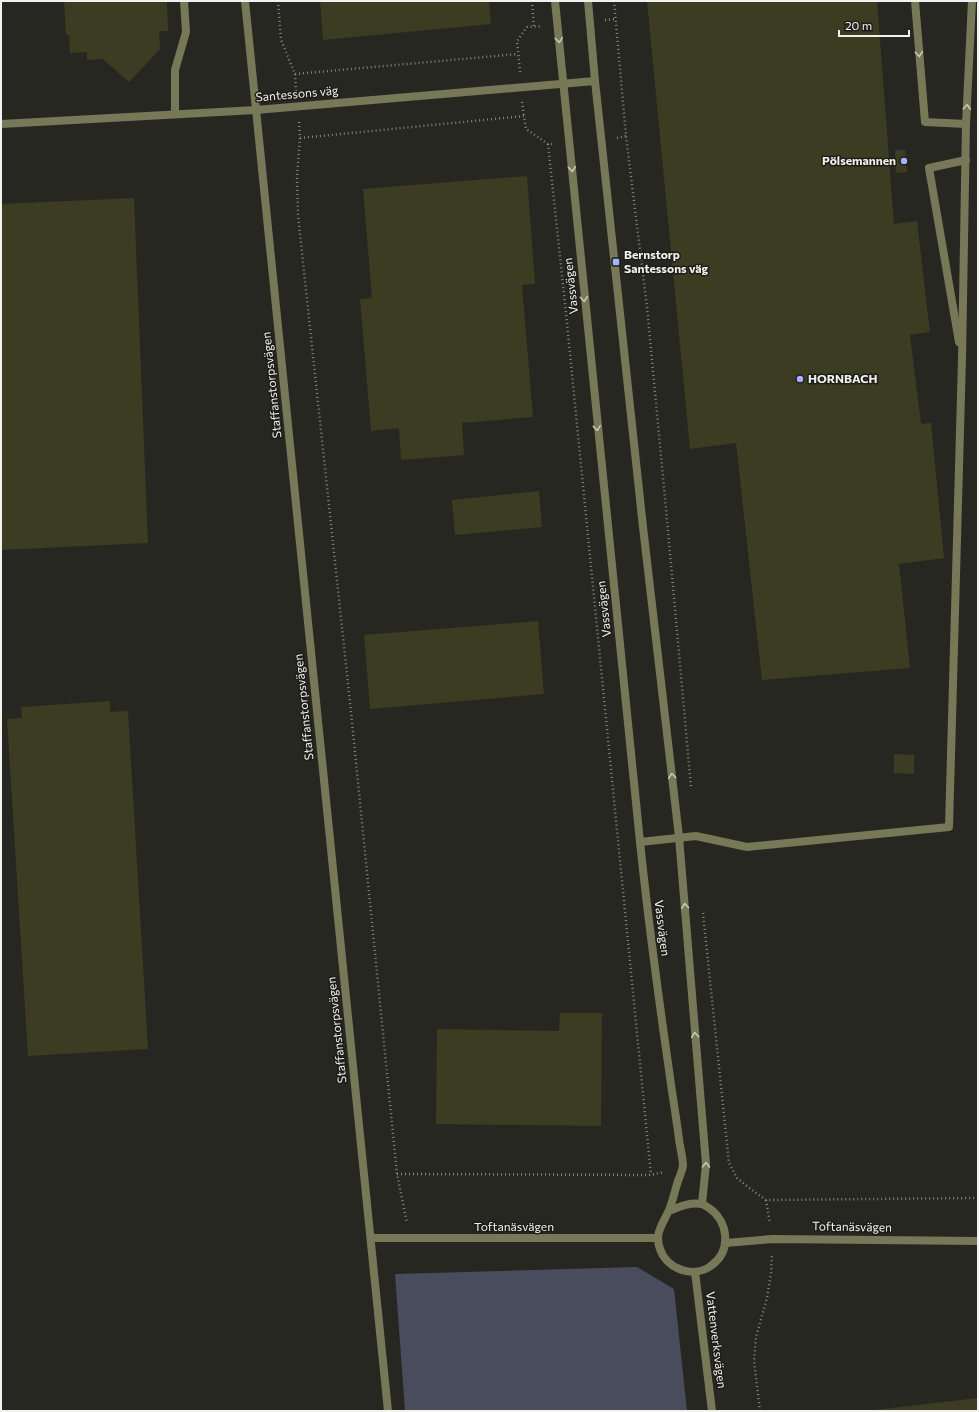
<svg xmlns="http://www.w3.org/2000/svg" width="979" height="1412" viewBox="0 0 979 1412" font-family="Commissioner,sans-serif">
	<rect width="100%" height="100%" fill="#272721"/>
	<polygon fill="#494c5d" points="637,1267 674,1289 687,1411 405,1411 395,1274"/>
	<g fill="#3b3c21">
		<polygon points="64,1 167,1 168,31 159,31 160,49 129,82 103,59 87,60 87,52 70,53 69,35 66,35"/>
		<polygon points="320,1 489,1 491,24 323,40"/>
		<polygon points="647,1 877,1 894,224 917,221 930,332 910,335 921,424 931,423 944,558 899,564 910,668 762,680 736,443 690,449"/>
		<polygon points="895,150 905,150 907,172 896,173"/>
		<polygon points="527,176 535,284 522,285 533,417 462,423 464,455 401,460 399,428 371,431 360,299 372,298 363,189"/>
		<polygon points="134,198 148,543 1,550 1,204"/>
		<polygon points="539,491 542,527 455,535 452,500"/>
		<polygon points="538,621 544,694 370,709 364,635"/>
		<polygon points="110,701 110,712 128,711 148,1049 28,1056 7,719 22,718 21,707"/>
		<polygon points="894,754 914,755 914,774 894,773"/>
		<polygon points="560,1013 602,1013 601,1126 436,1124 437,1029 559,1031"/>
		<polygon points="978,1398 978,1411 874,1411 874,1410"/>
	</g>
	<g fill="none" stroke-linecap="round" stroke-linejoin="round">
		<g stroke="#858580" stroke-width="2.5" stroke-dasharray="1 3" stroke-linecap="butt">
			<polyline points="278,1 281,40 295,74 296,91"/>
			<polyline points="532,1 534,27"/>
			<polyline points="614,1 626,136 647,307 667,520 691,787"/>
			<polyline points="605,20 615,19"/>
			<polyline points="520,72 517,41 527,27 542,26"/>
			<polyline points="295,74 518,54"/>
			<polyline points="522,102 524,116"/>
			<polyline points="299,122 300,138 297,176 298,215 351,712 397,1174 407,1223"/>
			<polyline points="300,138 524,116 526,129 548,144 554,144"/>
			<polyline points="617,138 626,136"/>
			<polyline points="548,144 566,313 651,1175"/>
			<polyline points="703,913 729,1163 737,1178 752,1190 766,1200 978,1198"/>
			<polyline points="397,1174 651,1175 664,1172"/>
			<polyline points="766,1200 770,1223"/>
			<polyline points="760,1411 754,1361 756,1337 767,1298 771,1273 772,1254"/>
		</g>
		<g stroke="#767858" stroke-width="8">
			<polyline points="915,1 925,122 966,124"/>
			<polyline points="175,114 175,70 186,32 184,1"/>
			<polyline points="959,342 929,168 966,160"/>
			<polyline points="640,842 696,836 747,847 949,827 962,359 966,124 972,1"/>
		</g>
		<g stroke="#767858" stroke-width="8">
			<polyline points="245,1 388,1411"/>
			<polyline points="1,124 256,110 595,81"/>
			<polyline points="371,1238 658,1238"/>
		</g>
		<g stroke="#767858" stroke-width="8">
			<path d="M555,1l85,841c8,76 18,152 29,228 3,23 7,46 10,69 1,9 4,19 4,27 -1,5 -3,10 -5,15 -3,9 -5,20 -9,29 -6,14 -15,23 -9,39 7,21 35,30 52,16 20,-15 16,-44 -3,-57 -2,-1 -5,-4 -8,-4 -11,-2 -22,3 -32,7"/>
			<polyline points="588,1 595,81 643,527 679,837 706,1164 702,1204"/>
			<polyline points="726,1243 772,1239 978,1241"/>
			<polyline points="695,1272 712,1411"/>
		</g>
	</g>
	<defs><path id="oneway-chevron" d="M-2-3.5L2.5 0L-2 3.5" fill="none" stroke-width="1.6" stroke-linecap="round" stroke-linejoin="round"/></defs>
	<g stroke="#c6c7b9">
		<use href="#oneway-chevron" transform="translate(559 40) rotate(84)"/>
		<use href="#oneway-chevron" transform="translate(919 54) rotate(85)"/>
		<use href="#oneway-chevron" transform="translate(967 107) rotate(-87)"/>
		<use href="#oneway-chevron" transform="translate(572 169) rotate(85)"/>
		<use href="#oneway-chevron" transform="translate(584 299) rotate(85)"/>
		<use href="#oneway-chevron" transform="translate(597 428) rotate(84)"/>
		<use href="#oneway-chevron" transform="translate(672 776) rotate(-97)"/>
		<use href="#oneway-chevron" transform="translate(685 906) rotate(-95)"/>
		<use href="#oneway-chevron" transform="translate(695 1035) rotate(-95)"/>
		<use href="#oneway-chevron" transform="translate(706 1165) rotate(-89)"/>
	</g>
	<g fill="#a4b2fc" stroke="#1d1e18" stroke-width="1.5">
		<circle cx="904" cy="161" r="4"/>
		<rect x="612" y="258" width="8" height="8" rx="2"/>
		<circle cx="800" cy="379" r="4"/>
	</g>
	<g text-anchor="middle" stroke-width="3" stroke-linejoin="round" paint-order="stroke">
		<g font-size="12" fill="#f1f1ed" stroke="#1d1e18">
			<text transform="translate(297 94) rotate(-5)" y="4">Santessons väg</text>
			<text transform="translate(571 286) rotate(-96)" y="4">Vassvägen</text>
			<text transform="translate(272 385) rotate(-96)" y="4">Staffanstorpsvägen</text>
			<text transform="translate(604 609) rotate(-96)" y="4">Vassvägen</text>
			<text transform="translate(304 707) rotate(-96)" y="4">Staffanstorpsvägen</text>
			<text transform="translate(662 928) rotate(83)" y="4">Vassvägen</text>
			<text transform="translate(337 1030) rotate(-96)" y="4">Staffanstorpsvägen</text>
			<text x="514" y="1231">Toftanäsvägen</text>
			<text transform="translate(852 1227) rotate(1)" y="4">Toftanäsvägen</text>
			<text transform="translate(716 1340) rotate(83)" y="4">Vattenverksvägen</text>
		</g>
		<g font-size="12" font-weight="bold" fill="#f1f1ed" stroke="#1d1e18" text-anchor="start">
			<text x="896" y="165" text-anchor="end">Pölsemannen</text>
			<text x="624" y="259">Bernstorp<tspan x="624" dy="14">Santessons väg</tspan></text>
			<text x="808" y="383">HORNBACH</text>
		</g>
	</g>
	<rect width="979" height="1412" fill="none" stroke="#f1f1ed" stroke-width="4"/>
	<path d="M839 30v6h70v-6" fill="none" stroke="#f1f1ed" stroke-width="2"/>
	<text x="845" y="30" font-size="12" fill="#f1f1ed" stroke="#1d1e18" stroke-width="3" paint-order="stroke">20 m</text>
</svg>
